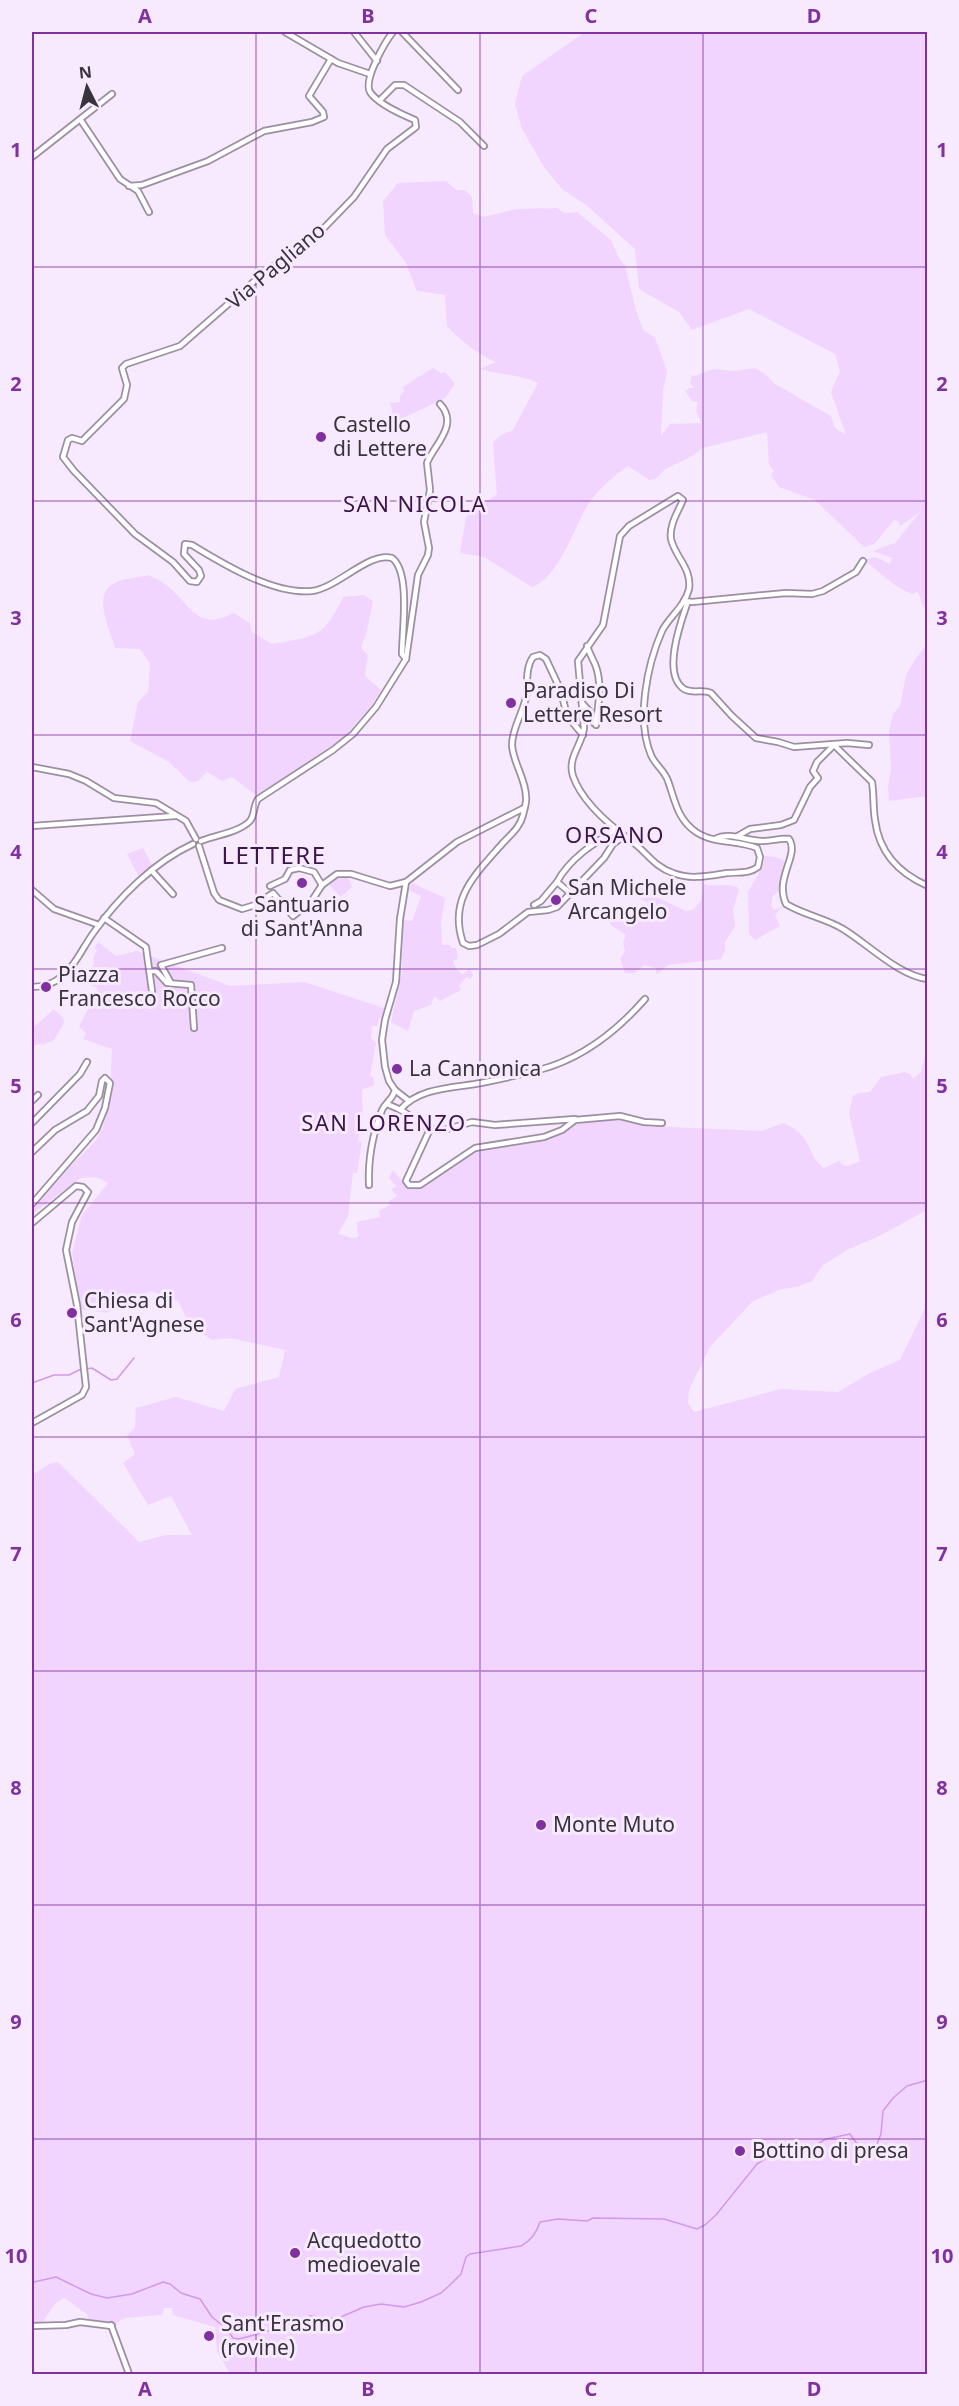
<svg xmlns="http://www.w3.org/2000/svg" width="959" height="2406" viewBox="0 0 959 2406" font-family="'Noto Sans',sans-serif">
	<rect width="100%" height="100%" fill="#f7e9fe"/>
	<g fill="#f1d5ff">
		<path d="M585,32h342v579l-4,-6 -5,-13 -7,2 -15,-8 -32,-26 12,-3 14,7 2,-6 -19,-7 22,-8 25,-31 -20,14 -1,-4 -5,-2 -20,24 -10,3 -49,-47 -36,-13 -8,-12 3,-4 -5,-6 -2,-33 -64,16 -14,10 -24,11 -8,9 -8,2 -21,-14c-16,11 -32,25 -42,42 -13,23 -28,70 -54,79l-48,-30 -24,-4 6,-36 31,-23 -4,-51 8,-8 12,-5 25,-47c-19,-9 -38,-8 -58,-14l16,-7c-19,-8 -35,-21 -49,-36l-2,-31 -28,-4 -11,-28 -21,-28 -2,-34 15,-18 48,-2 10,9h9l7,7 1,16 10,4 34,-8 40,-1 8,5 12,-1 34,28 7,16 7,10 11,44 7,20 12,8 12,33 -4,20 -2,45 9,-12 31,-1 -5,-12 2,-9 -6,-1 -7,-10 5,-3h4l-4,-5 2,-8 3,1 18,-7 21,2 21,-3 10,6 10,10 56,32 4,12 11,7 -15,-43 9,-21 -5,-17 -86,-45 -57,21 -13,-18 -40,-23 -4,-40 -49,-44 -24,-16 -18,-22 -22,-38 -7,-26 7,-27z"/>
		<polygon points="433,368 441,373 445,372 455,384 445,398 395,422 390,403 400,402 400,396 404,391 403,387"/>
		<path d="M148,575c11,5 20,10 28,19 9,8 17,22 30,25 8,2 21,-2 28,-6l16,10 2,9 20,12c42,-7 52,-6 71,-47l21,-2 9,6 -7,33 -5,14 7,7 -3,21 16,14 -10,16 -28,32 -86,58 -25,-19 -10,4 -15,-9 -9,9 -8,1 -21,-20 -39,-21 8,-39 10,-10 2,-28 -10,-15 -25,-1c-5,-19 -24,-54 0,-65 9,-5 22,-5 33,-8z"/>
		<polygon points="927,644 927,796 889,801 888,786 891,769 889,731 893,714 900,706 906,675 916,658"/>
		<polygon points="143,848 153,867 139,877 127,854"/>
		<polygon points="765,856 776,857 786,862 780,890 773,896 771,906 774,910 782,907 775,915 780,926 755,940 749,934 748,892 763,866"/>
		<polygon points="345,877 349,879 352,887 341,897 329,885 338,878"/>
		<polygon points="412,883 445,898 441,921 442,945 450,945 451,948 456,948 458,959 453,960 454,965 462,975 470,968 473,976 470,979 467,977 459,985 461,990 440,1001 436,997 434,997 431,1005 414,1011 408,1031 391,1022 402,972 403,920 412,921 421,896 409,890"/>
		<path d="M639,883l13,12 34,16 7,-1 8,-9 2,-17c10,4 21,-2 34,3l2,3 -6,19 2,17 -10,16v9l-4,8 -53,6 -11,9 -2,-6 -11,-3 -10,8h-9l-5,-14 5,-8 -2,-8 3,-8 -15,-10 -3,-5 7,-8 19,13 3,-1 11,-21 -9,-5 -4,-11z"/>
		<path d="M98,942l18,14 21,-5 93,35 74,-4 83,27 -4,9h-4l-2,8h-5l-1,12 5,5 -6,33 3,1 1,8 -12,5 1,25 -5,26 4,1 -5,31h-4l-5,43 -10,18 15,4 5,-1 -1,-15 23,-5 -1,-6 11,-6 -1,-4 8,-5 -6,-7 5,-3 -7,-8 4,-8 14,17 7,1 13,-4 51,-35 26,-2 49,-11 17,-9 6,-5 8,-1 37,-3 27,8 113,5 23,-8c10,5 18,10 23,20 6,10 6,18 17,25l15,-7 4,4 6,1 11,-5 -11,-48 4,-17 6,-3 11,-1 11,-15 23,-5 6,2 3,5 8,-7 6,-23v161l-48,26 -32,14 -24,15 -11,16 -15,6 -16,2 -28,12 -43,46 -21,43 -1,13 6,9 87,-23 57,3 30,-18 32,-14 27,-56v1070h-697l-13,-23 -2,-24 -42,-12 -1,-7h-8l-2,7 -37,3 -10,6 -26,-4 -2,-6 -23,-16 -9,6 -13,19 -10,-1v-847l17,-11 9,-2 81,80 27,-7h26l-21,-39 -23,9 -25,-42 12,-9 -8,-19 8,-7 1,-20 40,-11 48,14 11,-22 44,-12 6,-27 -55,-12 -18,2 -22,-15 -12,-24 -27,-10 -44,22 -27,-4 -8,-56 10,-38 26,-32 -12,-6 -15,1 -49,36c4,-21 49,-55 64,-74 17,-24 14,-63 16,-91l-29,-10 3,-6 -7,-6 19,-38 -13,-8 9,-18 -1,-4 4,-9 -3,-1z"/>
		<polygon points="54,1009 63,1018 64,1023 54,1040 42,1045 42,1043 32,1046 32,1029"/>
	</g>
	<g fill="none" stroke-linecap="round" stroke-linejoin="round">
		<g stroke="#d299eb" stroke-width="1.5">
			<polyline points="86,1369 92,1368 111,1380 117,1379 134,1358"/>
			<polyline points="32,1383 54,1375 69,1375 81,1369"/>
			<path d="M32,2285l2,-3 22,-5 35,17 16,4 25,-4 31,-12 7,2 11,9 19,6 12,18 15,12 6,9 6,1 37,-10 34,-13 26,3 28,-12 17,-3 23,3 17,-5 20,-9 8,-7 12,-12 5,-17 4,-3 51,-8c9,-5 16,-14 19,-24l18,-3 29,2 6,-3 71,1 33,10 8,-4 11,-10 41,-51 13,-8 20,-2 12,-8h12l12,-7 24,-5c7,11 11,16 25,15l6,-15 2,-23 10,-13 14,-12 21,-6"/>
		</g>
		<defs>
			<g id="minor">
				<polyline points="285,32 338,63 370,74"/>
				<polyline points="354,32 377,61"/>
				<path d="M393,32c-8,10 -30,48 -23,60 7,11 33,23 45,28l1,7 -29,22 -33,48 -32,33 -57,42 -85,74 -54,18 -4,4 5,17 -3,14 -42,42 -10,-3 -4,2 -5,17 11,14 61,63 38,28 17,19 7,1 4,-6 -2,-6 -15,-16 1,-10 7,1c31,19 82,50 120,46 25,-3 58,-40 80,-33 19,14 10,74 10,96l4,5"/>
				<polyline points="402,32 458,90"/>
				<polyline points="380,100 395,85 404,85 460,122 484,146"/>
				<polyline points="80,119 120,179 138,191 149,212"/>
				<polyline points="32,157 112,94"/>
				<polyline points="129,186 142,185 208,161 264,131 312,122 324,117 323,112 309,96 331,59"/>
				<path d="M678,496l5,4c-5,12 -14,25 -12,39 4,18 21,29 18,50 -4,17 -20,28 -27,42 -15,34 -26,89 -11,124 4,10 14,16 17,26 7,19 9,38 28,51 18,12 42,8 61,16l3,9 -2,10c-9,7 -20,5 -31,6 -19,3 -36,7 -54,0 -19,-6 -27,-22 -43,-33 -22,-16 -48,-38 -57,-64 -6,-18 9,-31 11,-48l-6,-67 25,-36 17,-89 9,-10z"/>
				<path d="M684,601l3,3c-7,20 -25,71 -3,85 9,5 18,0 27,4l21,23 24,22 22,4 16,5 53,-4 22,2"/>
				<polyline points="684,601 692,602 786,593 812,594 823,591 856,572 863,561"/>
				<path d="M587,646c2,6 5,12 8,18 8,20 3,40 1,61"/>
				<polyline points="582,703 592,714 594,723"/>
				<path d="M583,735l-16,-19 -6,-25 -15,-32 -6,-4 -7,2c-8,11 -5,27 -7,40 -3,16 -14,31 -14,48 1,18 14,34 14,52 1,5 -2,13 -3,18 -3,13 -13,20 -21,29 -27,31 -54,55 -39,99l6,3 8,-1 22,-11 29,-22 20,-2 9,-3 47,-49 9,-14 11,-8"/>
				<path d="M834,745l38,37c2,13 1,26 3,38 4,32 23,53 53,66"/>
				<polyline points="32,767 69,774 86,781 114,798 156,803 186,821 196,839"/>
				<polyline points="32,826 175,816"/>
				<polyline points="736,837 750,829 781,825 794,820 810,787 818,778 813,771 817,762 834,745"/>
				<polyline points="630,839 642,835"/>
				<path d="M715,839c16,-8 32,3 49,2 9,0 15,-3 25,-2 11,16 -15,39 -3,65 18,11 39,14 57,25 25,15 56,47 85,50"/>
				<path d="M201,841c14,-6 37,-8 49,-20 5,-6 3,-15 8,-22l75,-49 20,-16 23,-27 30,-48 12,-84 10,-20 1,-7 -5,-26 6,-32 -3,-27c6,-17 33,-38 13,-59"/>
				<polyline points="199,846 214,893 219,900 242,909 255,905 273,893 293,916 311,902 322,885 337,874 351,874 390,886 406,882 457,842 524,808"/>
				<polyline points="152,871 173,894"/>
				<polyline points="406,882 400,919 396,982 385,1020 382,1040 385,1067 389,1081 395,1090 409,1101"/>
				<polyline points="270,886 285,879 290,870 299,868 314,872 322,885"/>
				<polyline points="32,890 54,909 99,925"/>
				<path d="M569,892l-12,-10c12,-23 37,-39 58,-52"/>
				<polyline points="534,905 541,901 557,882"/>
				<polyline points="104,918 146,947 152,991"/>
				<polyline points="150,971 156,971 167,983 191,985 194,1028"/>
				<polyline points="171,983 161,965 222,948"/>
				<path d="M32,987c11,0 21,-3 29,-10 15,-12 22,-30 33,-45 25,-35 60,-70 99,-88"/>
				<polyline points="32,1101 38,1095"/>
				<polyline points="387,1104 401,1110 430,1129 406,1181 409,1185 420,1185 475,1148 544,1137 562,1130 575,1120 620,1116 644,1122 662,1123"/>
				<path d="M400,1110c19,-23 54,-22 81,-27 19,-4 39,-8 58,-13 42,-11 78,-39 106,-71"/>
				<polyline points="32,1123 80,1074 87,1062"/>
				<polyline points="430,1129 444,1130 472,1122 495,1125 575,1119"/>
				<polyline points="32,1152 55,1130 87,1111 99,1096 102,1081 105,1078 110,1083 105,1108 96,1130 32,1204"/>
				<path d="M369,1185c-1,-24 4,-52 13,-75 4,-8 11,-11 13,-20"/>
				<polyline points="32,1223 76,1186 83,1187 88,1192 72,1222 66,1250 77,1305 86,1387 82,1395 32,1423"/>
				<polyline points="111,2325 129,2374"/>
				<polyline points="32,2326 66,2325 80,2322 112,2326"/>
			</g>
		</defs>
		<use href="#minor" stroke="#9c8fa2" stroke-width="8"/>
		<use href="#minor" stroke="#fff" stroke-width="4.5"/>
	</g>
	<path fill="none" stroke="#81309f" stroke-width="1.5" stroke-opacity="0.55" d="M256,32v2342M480,32v2342M703,32v2342M32,267h896M32,501h896M32,735h896M32,969h896M32,1203h896M32,1437h896M32,1671h896M32,1905h896M32,2139h896"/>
	<g fill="#81309f" stroke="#f7e9fe" stroke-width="2">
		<circle cx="321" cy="437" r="6"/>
		<circle cx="511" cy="703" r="6"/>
		<circle cx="302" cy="883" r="6"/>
		<circle cx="556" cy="900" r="6"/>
		<circle cx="46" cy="987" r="6"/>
		<circle cx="397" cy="1069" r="6"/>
		<circle cx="72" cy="1313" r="6"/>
		<circle cx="541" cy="1825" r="6"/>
		<circle cx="740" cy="2151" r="6"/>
		<circle cx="295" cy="2253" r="6"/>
		<circle cx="209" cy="2336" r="6"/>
	</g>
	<g text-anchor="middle" stroke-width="6" stroke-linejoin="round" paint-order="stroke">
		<g font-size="21" fill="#39343c" stroke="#f7e9fe">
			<text transform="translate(276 266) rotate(-40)" y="7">Via Pagliano</text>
		</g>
		<g font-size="21" fill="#39343c" stroke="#f7e9fe" text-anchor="start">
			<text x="333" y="432">Castello<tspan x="333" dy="24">di Lettere</tspan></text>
			<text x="523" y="698">Paradiso Di<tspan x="523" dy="24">Lettere Resort</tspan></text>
			<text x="568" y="895">San Michele<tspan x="568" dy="24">Arcangelo</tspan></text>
			<text x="302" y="912" text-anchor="middle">Santuario<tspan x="302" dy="24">di Sant'Anna</tspan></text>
			<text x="58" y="982">Piazza<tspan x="58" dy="24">Francesco Rocco</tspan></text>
			<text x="409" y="1076">La Cannonica</text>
			<text x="84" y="1308">Chiesa di<tspan x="84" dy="24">Sant'Agnese</tspan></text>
			<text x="553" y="1832">Monte Muto</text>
			<text x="752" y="2158">Bottino di presa</text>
			<text x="307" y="2248">Acquedotto<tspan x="307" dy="24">medioevale</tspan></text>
			<text x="221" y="2331">Sant'Erasmo<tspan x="221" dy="24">(rovine)</tspan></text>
		</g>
		<g font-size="22" letter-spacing="1.5" fill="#3c164b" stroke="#f7e9fe">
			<text x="415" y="512">SAN NICOLA</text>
			<text x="615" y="843">ORSANO</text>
			<text x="384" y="1131">SAN LORENZO</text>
		</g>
		<g font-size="24" letter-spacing="1.5" fill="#3c164b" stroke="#f7e9fe">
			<text x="274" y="864">LETTERE</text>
		</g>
	</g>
	<rect width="959" height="2406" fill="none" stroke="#f7e9fe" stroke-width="66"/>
	<g transform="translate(87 87) rotate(354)" stroke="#f7e9fe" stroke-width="4.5" paint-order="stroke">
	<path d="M0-4.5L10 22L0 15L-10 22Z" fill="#39343c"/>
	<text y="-9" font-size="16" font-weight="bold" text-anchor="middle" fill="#39343c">N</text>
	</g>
	<rect x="33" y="33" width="893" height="2340" fill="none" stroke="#81309f" stroke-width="2"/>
	<g font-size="20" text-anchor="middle" font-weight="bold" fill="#81309f">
		<text x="145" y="23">A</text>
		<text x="368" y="23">B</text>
		<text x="591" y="23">C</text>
		<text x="814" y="23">D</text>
		<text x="16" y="157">1</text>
		<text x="942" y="157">1</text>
		<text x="16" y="391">2</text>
		<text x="942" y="391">2</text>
		<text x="16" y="625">3</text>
		<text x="942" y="625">3</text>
		<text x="16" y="859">4</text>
		<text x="942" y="859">4</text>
		<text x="16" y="1093">5</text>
		<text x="942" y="1093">5</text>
		<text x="16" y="1327">6</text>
		<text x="942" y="1327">6</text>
		<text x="16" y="1561">7</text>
		<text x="942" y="1561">7</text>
		<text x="16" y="1795">8</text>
		<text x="942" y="1795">8</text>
		<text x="16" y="2029">9</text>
		<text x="942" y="2029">9</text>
		<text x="16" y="2263">10</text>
		<text x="942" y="2263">10</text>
		<text x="145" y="2396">A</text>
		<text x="368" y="2396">B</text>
		<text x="591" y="2396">C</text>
		<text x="814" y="2396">D</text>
	</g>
</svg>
